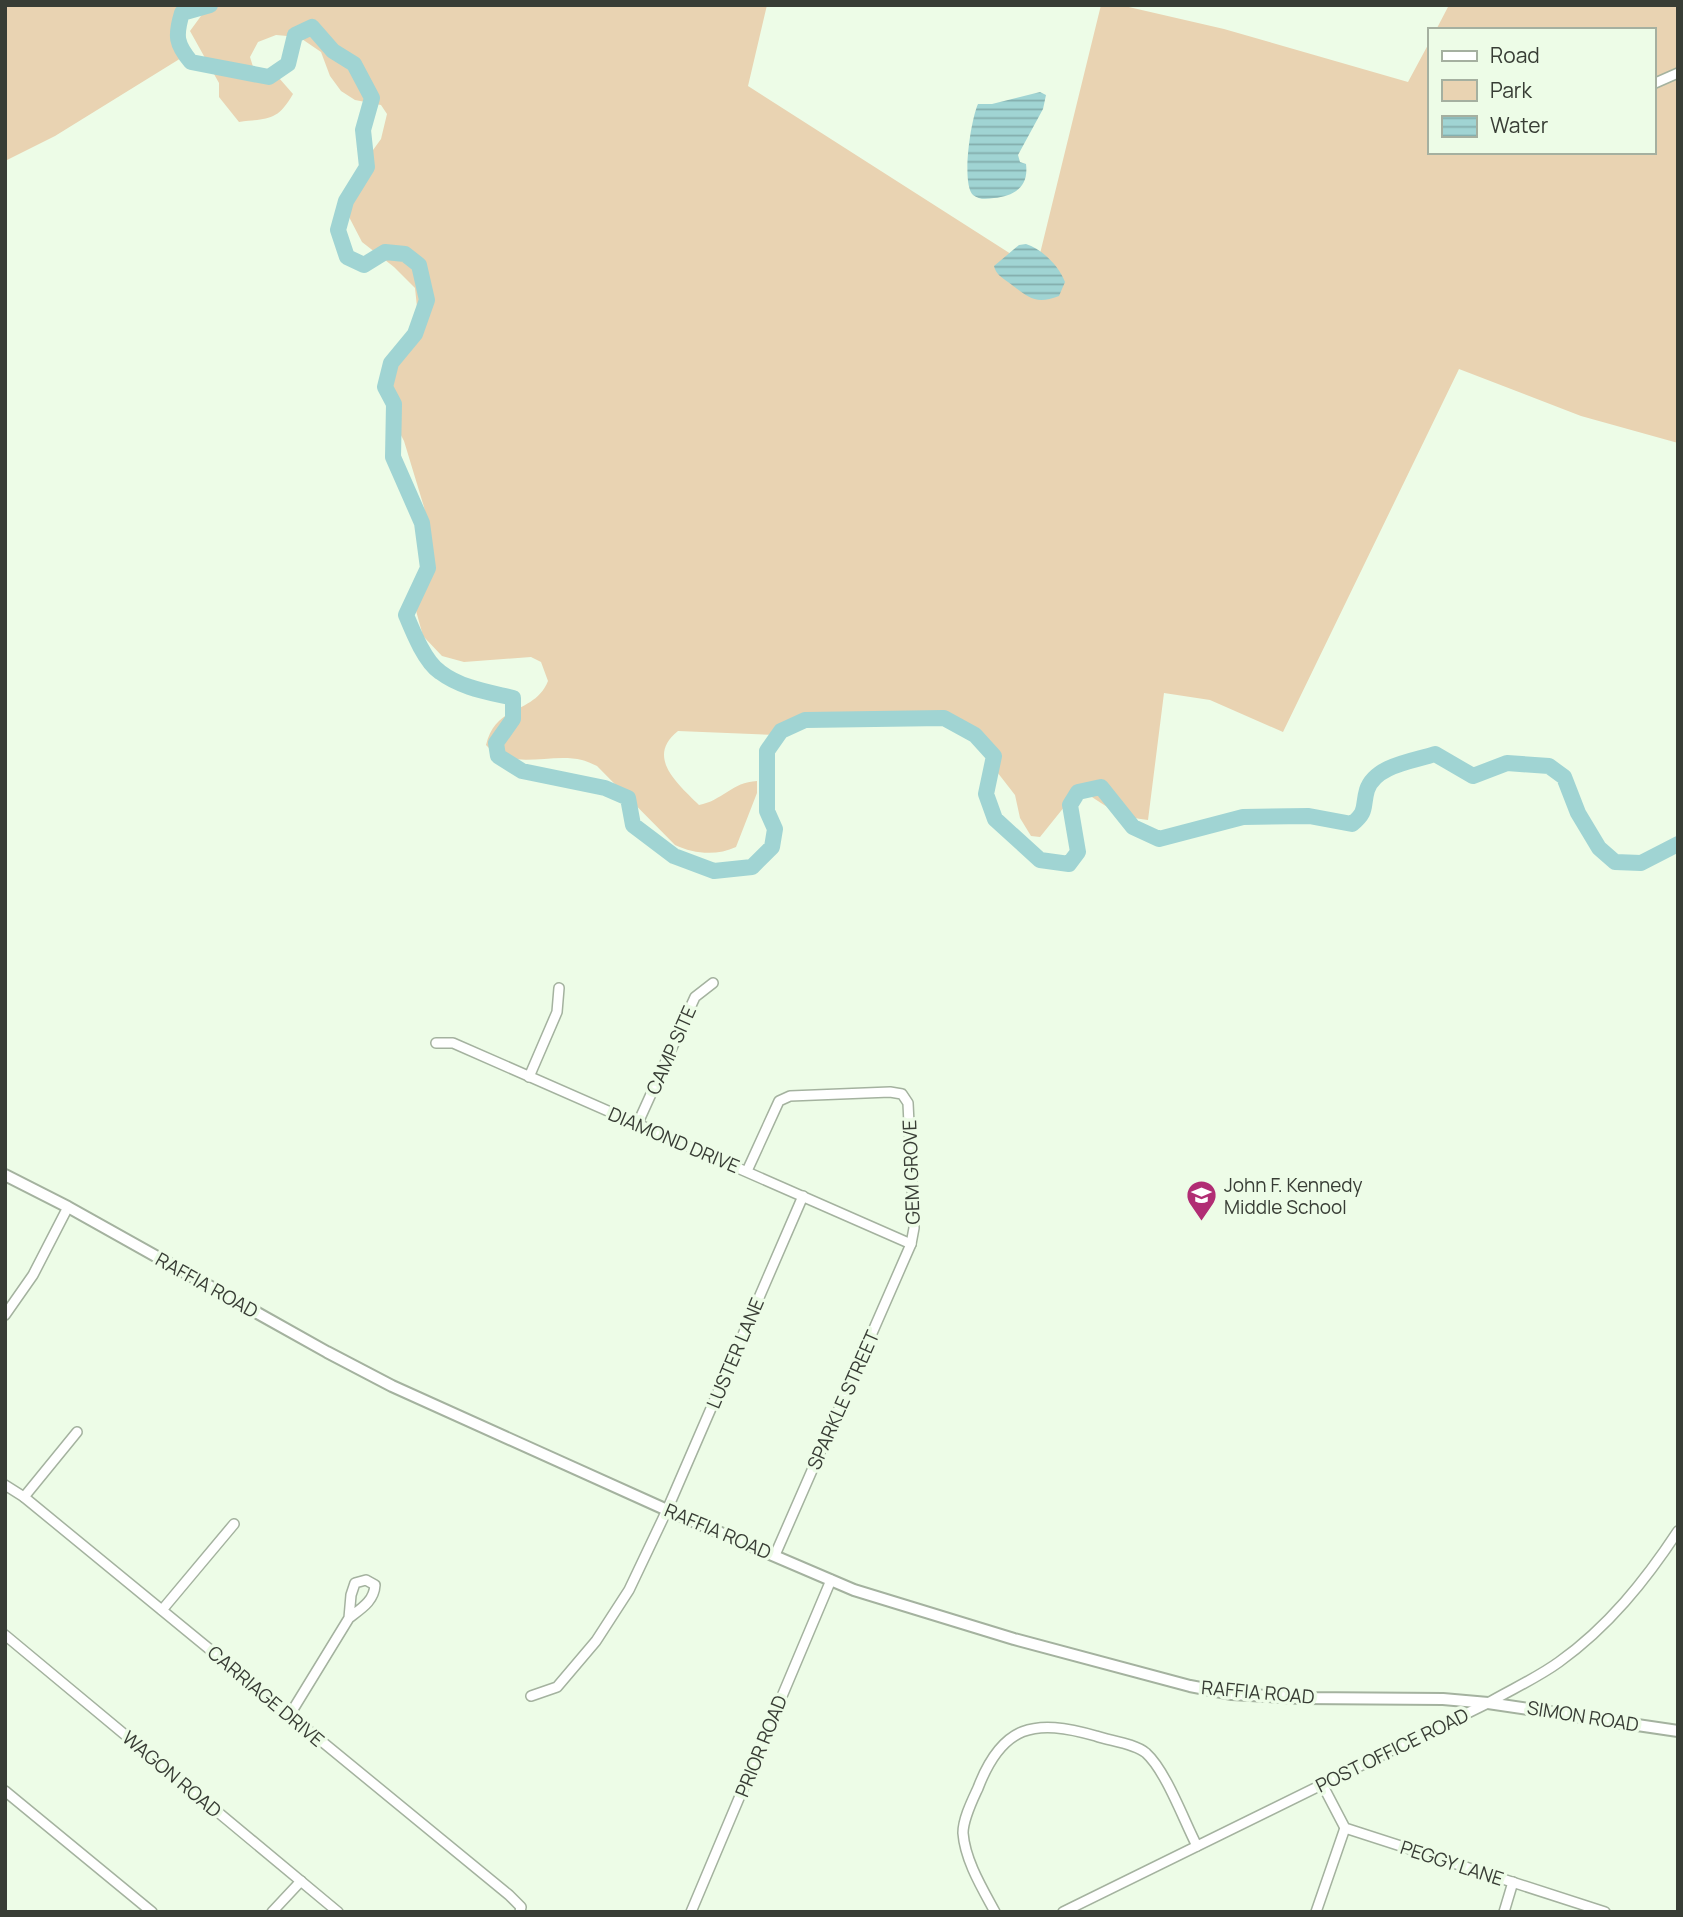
<svg xmlns="http://www.w3.org/2000/svg" width="1683" height="1917" viewBox="0 0 1683 1917" font-family="Manrope,sans-serif">
	<defs>
		<pattern id="water-rules" width="6" height="5" patternUnits="userSpaceOnUse" patternTransform="scale(1.75)"><rect width="6" height="5" fill="#a0d4d3"/><path d="M0 2.5h6" fill="none" stroke="#83adac"/></pattern>
	</defs>
	<rect width="100%" height="100%" fill="#edfce7"/>
	<g fill="#e9d3b2">
		<polygon points="5,5 188,5 173,22 178,45 186,55 55,136 5,161"/>
		<path d="M209,5h558l-19,81 288,184 65,-265h19l104,24 184,53 21,-39v109h224v-122h-217l13,-25h229v438l-97,-27 -122,-47 -176,363 -73,-32 -46,-7 -16,127c-25,-2 -42,-13 -62,-27l-13,3 -33,41 -9,-1 -11,-18 -5,-23 -28,-36v-17l-7,-13 -14,-6 -57,-10 -43,2 -30,9 -9,-2 -50,13 -99,-4c-33,26 0,53 21,74 23,-4 33,-23 58,-24v12l-21,54c-19,9 -42,7 -61,-2l-78,-79c-5,-2 -10,-5 -15,-6 -32,-8 -71,12 -96,-15 10,-42 48,-30 62,-64l-7,-19 -10,-5 -67,5 -22,-6 -19,-20 -8,-29 5,-34 9,-34 -5,-32 -20,-66 -14,-27 -2,-13 4,-27 19,-34 6,-33 -2,-19 -21,-21 -32,-25 -14,-27 -3,-16 5,-17 31,-43 6,-25 -6,-9 -26,-5 -14,-9 -11,-15 -9,-24 -22,-15 -23,-2 -18,7 -8,15 4,13 25,8 14,16c-16,28 -25,24 -54,28l-20,-25v-14l-29,-52z"/>
	</g>
	<g fill="url(#water-rules)">
		<path d="M1040,92l6,3 -3,14 -25,46 2,7 6,2c3,23 -12,32 -32,34 -7,1 -15,2 -21,-3 -12,-12 -2,-76 5,-91h14z"/>
		<path d="M1026,244c16,5 33,22 39,38l-6,14c-25,10 -32,0 -51,-14 -7,-5 -12,-8 -14,-16l25,-21z"/>
	</g>
	<g fill="none" stroke-linecap="round" stroke-linejoin="round">
		<path stroke="#a0d4d3" stroke-width="16" d="M210,5l-28,8c-7,23 -6,31 9,49l78,15 19,-13 7,-29 17,-8 21,24 21,13 18,34 -9,32 4,37 -21,34 -8,29 9,27 17,8 21,-13 20,2 14,11 8,35 -12,34 -24,29 -6,24 9,17 -1,53 29,66 6,45 -22,47c7,17 19,47 34,57 21,16 48,20 73,26v21l-17,24 2,13 24,15 83,17 23,10 5,27 41,31 40,15 38,-4 20,-20 3,-18 -8,-18v-60l14,-20 24,-11 139,-2 31,17 19,21 -8,38 9,25 45,41 29,4 9,-12 -8,-47 8,-13 23,-5 32,40 26,12 84,-22 66,-1 43,8c16,-13 10,-17 15,-34 8,-25 47,-29 68,-36l38,22 34,-13 42,3 15,11 14,36 21,35 16,14 26,1 37,-19"/>
		<defs>
			<g id="minor">
				<polyline points="1653,84 1678,73"/>
				<polyline points="436,1043 453,1043 911,1244"/>
				<polyline points="529,1077 557,1012 559,988"/>
				<polyline points="637,1125 695,997 713,983"/>
				<polyline points="747,1171 779,1101 790,1096 890,1092 902,1094 908,1103 914,1228 911,1244 775,1555"/>
				<polyline points="5,1315 33,1275 68,1207"/>
				<polyline points="5,1485 24,1497 509,1895 521,1907 520,1912"/>
				<polyline points="24,1497 77,1432"/>
				<polyline points="162,1610 234,1524"/>
				<polyline points="5,1635 338,1912"/>
				<polyline points="531,1696 557,1687 596,1641 629,1590 667,1510 803,1196"/>
				<path d="M289,1716l60,-98c13,-10 25,-17 26,-33l-9,-5 -11,3 -4,12 -2,23"/>
				<polyline points="1322,1784 1345,1828 1605,1912"/>
				<polyline points="5,1791 152,1912"/>
				<polyline points="272,1912 301,1881"/>
				<polyline points="691,1912 831,1580"/>
				<path d="M995,1912c-13,-24 -30,-52 -32,-79 0,-14 9,-32 15,-45 24,-63 56,-70 118,-52 14,5 38,7 50,17 20,18 38,68 51,93"/>
				<path d="M1063,1912l425,-209c24,-14 49,-25 71,-41 49,-35 86,-81 119,-131"/>
				<polyline points="1316,1912 1345,1828"/>
				<polyline points="1504,1912 1513,1882"/>
			</g>
			<polyline id="major" points="5,1175 68,1207 327,1352 392,1386 667,1510 854,1590 1014,1639 1190,1686 1232,1694 1300,1698 1443,1699 1488,1703 1678,1731"/>
		</defs>
		<use href="#minor" stroke="#a4b29f" stroke-width="12"/>
		<use href="#major" stroke="#a4b29f" stroke-width="14"/>
		<use href="#minor" stroke="#fff" stroke-width="9"/>
		<use href="#major" stroke="#fff" stroke-width="10"/>
	</g>
	<defs>
		<symbol id="school-pin" viewBox="-11 -11 22 30"><path d="M0 17L-7.5 6A9.5 9.5 0 1 1 7.5 6Z" fill="#b12d74" stroke="#edfce7"/><path d="M0-5L7-2L0 1L-7-2ZM-4 1L0 2.5L4 1V4Q0 6-4 4Z" fill="#fff"/></symbol>
	</defs>
	<g fill-rule="evenodd">
		<use href="#school-pin" x="1184" y="1178" width="35" height="47"/>
	</g>
	<g text-anchor="middle" stroke-width="7" stroke-linejoin="round" paint-order="stroke">
		<g font-size="19" fill="#383d35" stroke="#edfce7">
			<text transform="translate(671 1050) rotate(-66)" y="7">CAMP SITE</text>
			<text transform="translate(674 1140) rotate(23)" y="7">DIAMOND DRIVE</text>
			<text transform="translate(911 1172) rotate(-92)" y="7">GEM GROVE</text>
			<text transform="translate(207 1285) rotate(29)" y="7">RAFFIA ROAD</text>
			<text transform="translate(735 1353) rotate(-67)" y="7">LUSTER LANE</text>
			<text transform="translate(843 1400) rotate(-66)" y="7">SPARKLE STREET</text>
			<text transform="translate(718 1531) rotate(23)" y="7">RAFFIA ROAD</text>
			<text transform="translate(1258 1692) rotate(5)" y="7">RAFFIA ROAD</text>
			<text transform="translate(266 1696) rotate(40)" y="7">CARRIAGE DRIVE</text>
			<text transform="translate(1583 1716) rotate(9)" y="7">SIMON ROAD</text>
			<text transform="translate(761 1746) rotate(-68)" y="7">PRIOR ROAD</text>
			<text transform="translate(1392 1750) rotate(-26)" y="7">POST OFFICE ROAD</text>
			<text transform="translate(172 1774) rotate(40)" y="7">WAGON ROAD</text>
			<text transform="translate(1452 1863) rotate(18)" y="7">PEGGY LANE</text>
		</g>
		<g font-size="19" fill="#383d35" stroke="#edfce7" text-anchor="start">
			<text x="1224" y="1192">John F. Kennedy<tspan x="1224" dy="22">Middle School</tspan></text>
		</g>
	</g>
	<rect width="1683" height="1917" fill="none" stroke="#383d35" stroke-width="14"/>
	<rect x="1428" y="28" width="228" height="126" fill="#edfce7" stroke="#a5b0a0" stroke-width="2"/>
	<rect x="1442" y="51" width="35" height="10" fill="#ffffff" stroke="#a5b0a0" stroke-width="2"/>
	<text x="1490" y="63" font-size="21" fill="#383d35">Road</text>
	<rect x="1442" y="80" width="35" height="21" fill="#e9d3b2" stroke="#a5b0a0" stroke-width="2"/>
	<text x="1490" y="98" font-size="21" fill="#383d35">Park</text>
	<rect x="1442" y="116" width="35" height="21" fill="url(#water-rules)" stroke="#a5b0a0" stroke-width="2"/>
	<text x="1490" y="133" font-size="21" fill="#383d35">Water</text>
</svg>
